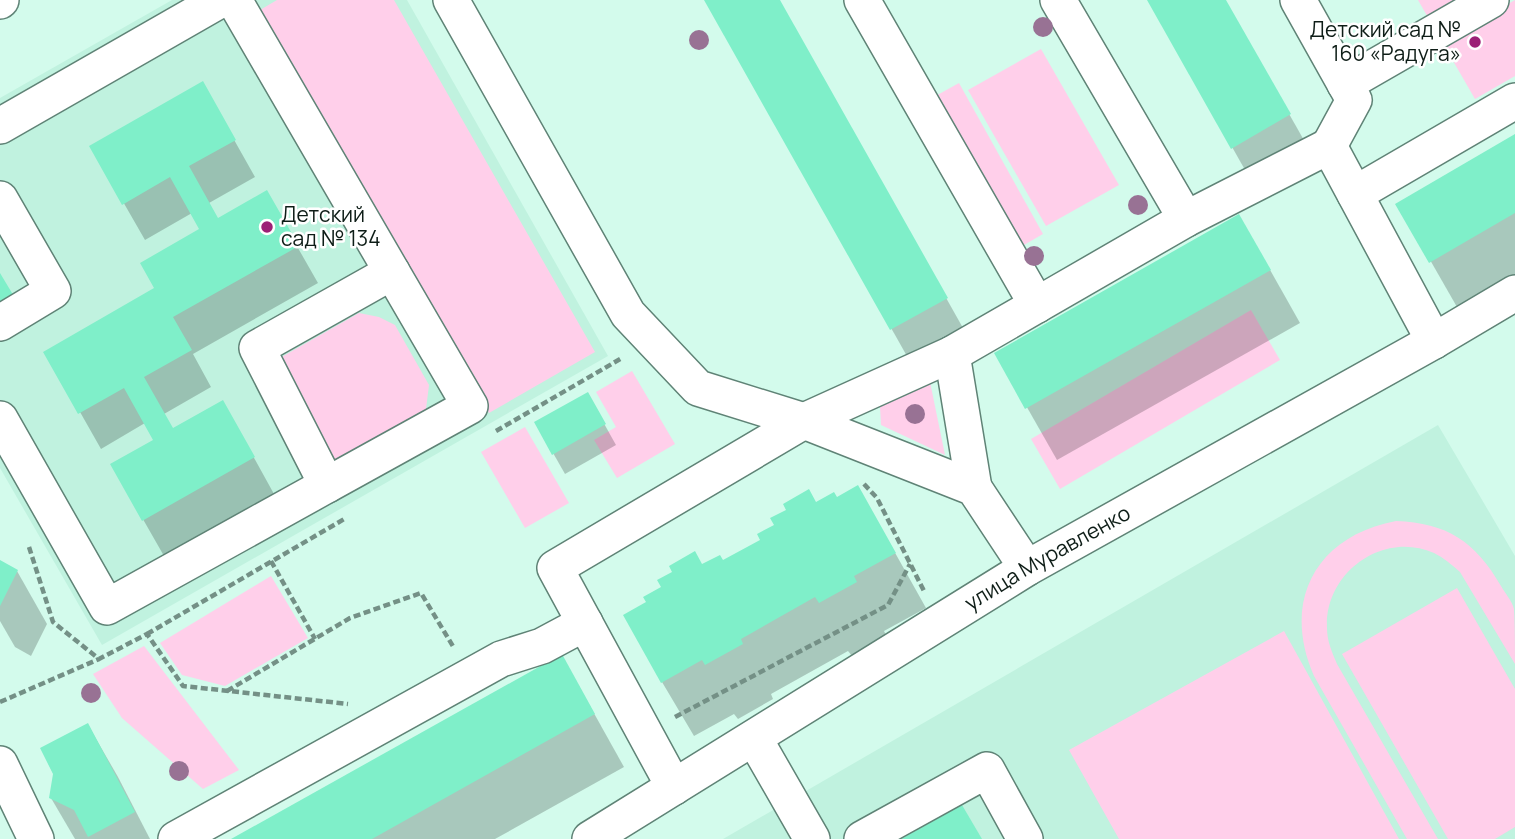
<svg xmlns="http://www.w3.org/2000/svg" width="1515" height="839" viewBox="0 0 1515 839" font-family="Manrope,sans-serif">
	<rect width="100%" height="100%" fill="#d3fbec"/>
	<g fill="#c0f2df">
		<polygon points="172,0 407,0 608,356 102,645 0,468 0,98"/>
		<polygon points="1438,425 1515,556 1515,839 723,839"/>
	</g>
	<g fill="#ffcfea">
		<polygon points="277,0 394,0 595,352 489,413 260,10"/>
		<polygon points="1418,0 1484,0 1492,13 1515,0 1515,76 1475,99"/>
		<polygon points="1041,49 1119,185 1046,226 968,90"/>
		<polygon points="959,83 1043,234 1017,249 932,98"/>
		<polygon points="1251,310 1280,360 1060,489 1031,439"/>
		<polygon points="359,313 379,317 395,325 429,385 426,409 413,429 332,474 271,363"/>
		<polygon points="632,371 675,444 617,478 594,440 616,427 596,392"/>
		<polygon points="929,377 945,455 881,425 880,406 888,395"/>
		<polygon points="525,427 569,503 525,528 481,452"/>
		<path d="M1396,521c51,2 79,20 105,65 4,7 11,15 13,23 1,13 1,40 1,55l-55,-92c-8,-7 -16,-14 -26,-19 -51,-23 -110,20 -107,75 0,13 5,24 10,36l101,175h-31l-93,-163c-33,-75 2,-140 82,-155z"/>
		<polygon points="271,576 308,638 225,686 182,675 160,643"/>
		<polygon points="1457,588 1515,689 1515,827 1495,839 1448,839 1342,654"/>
		<polygon points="1284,631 1399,839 1119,839 1069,750"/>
		<polygon points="144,646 239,770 203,789 122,718 93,674"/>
	</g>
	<g fill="#0003">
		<polygon points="706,0 778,0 976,351 921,381"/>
		<polygon points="1149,0 1225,0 1319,167 1262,200"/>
		<polygon points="202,83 255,177 209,203 218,220 266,192 318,283 193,354 211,387 164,414 173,430 243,438 274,494 164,556 112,465 155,440 145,423 101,449 46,352 157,289 202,230 192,213 145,240 91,146"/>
		<polygon points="1515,137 1515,283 1461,314 1398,204"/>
		<polygon points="1269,268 1300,323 1057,460 996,353"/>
		<polygon points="588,395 616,445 565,474 536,423"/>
		<polygon points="816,504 889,542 926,608 884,631 887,637 852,656 848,651 771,694 773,699 738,719 734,714 694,736 662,682 702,566 722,562 762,541"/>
		<polygon points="0,564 17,571 47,624 31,656 15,647 0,621"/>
		<polygon points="562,656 624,767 495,839 235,839"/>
		<polygon points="88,725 118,777 150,839 75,839 51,798"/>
	</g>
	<g fill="#7fefc9">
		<polygon points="704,0 780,0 948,298 890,330"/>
		<polygon points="1147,0 1226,0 1291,114 1231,149"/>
		<polygon points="203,81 236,140 189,166 218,218 267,190 299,246 173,317 192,350 144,377 173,428 223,400 255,457 142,521 110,464 153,440 124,388 78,414 43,352 154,288 140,263 199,229 170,177 122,205 89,146"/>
		<polygon points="1515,134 1515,213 1429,263 1395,204"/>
		<polygon points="1239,214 1271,270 1025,409 994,353"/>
		<polygon points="0,273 15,298 0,307"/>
		<polygon points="588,392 606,424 552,455 534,422"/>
		<polygon points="858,485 896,553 854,576 857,582 819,603 815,597 741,639 743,644 705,665 702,660 661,683 623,615 646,602 643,597 661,587 657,580 672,572 669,566 695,551 702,564 720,555 723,560 760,540 757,534 774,525 770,518 786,510 783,504 809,489 816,502 834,492 837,497"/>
		<polygon points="0,560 18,570 0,606"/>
		<polygon points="562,654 595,714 372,839 231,839"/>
		<polygon points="88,723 135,812 88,837 74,810 49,798 53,774 40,748"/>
		<polygon points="962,805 982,839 901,839"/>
	</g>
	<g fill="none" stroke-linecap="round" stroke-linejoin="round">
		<defs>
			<g id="minor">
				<polyline points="451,0 628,314 698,388 804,421 974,488 1027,568"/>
				<polyline points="862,0 1037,305"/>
				<polyline points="1058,0 1186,219"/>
				<polyline points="1298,0 1354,100 1329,146"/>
				<polyline points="0,1 1,0"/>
				<polyline points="1345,84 1491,0"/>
				<polyline points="0,126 220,0"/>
				<polyline points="1355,194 1515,101"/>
				<polyline points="0,199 53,291 0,323"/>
				<polyline points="0,419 107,607 327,485 257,348 392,272 234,0"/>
				<polyline points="327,485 470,406 392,272"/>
				<polyline points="974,488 952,354 1186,219 1329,146 1434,341"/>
				<polyline points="754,738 812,839"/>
				<polyline points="0,764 36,839"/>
				<polyline points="674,787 555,568 804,421 952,354"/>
				<polyline points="176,839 501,659 542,646 585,623"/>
				<path id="s1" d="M590,839l437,-271 407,-227 81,-48"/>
				<polyline points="862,839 987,770 1025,839"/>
			</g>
		</defs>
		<use href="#minor" stroke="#5f8376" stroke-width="38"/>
		<g stroke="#749086" stroke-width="4.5" stroke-dasharray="7 3.5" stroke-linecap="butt">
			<polyline points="496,431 622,358"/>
			<polyline points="864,484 877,498 924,591"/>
			<polyline points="29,547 53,622 99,659 147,634 183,686 348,704"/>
			<polyline points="271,561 315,639"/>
			<polyline points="147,634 346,518"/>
			<polyline points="227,691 350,618 421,593 454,648"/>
			<polyline points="0,702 99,659"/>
			<polyline points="675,717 888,605 910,564"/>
		</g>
		<use href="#minor" stroke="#fff" stroke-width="35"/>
	</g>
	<g fill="#987294">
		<circle cx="1043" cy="27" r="10"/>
		<circle cx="699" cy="40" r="10"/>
		<circle cx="1138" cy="205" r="10"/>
		<circle cx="1034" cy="256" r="10"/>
		<circle cx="915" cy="414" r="10"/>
		<circle cx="91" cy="693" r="10"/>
		<circle cx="179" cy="771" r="10"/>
	</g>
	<g fill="#9c2076" stroke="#fff" stroke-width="2.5">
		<circle cx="1475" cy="42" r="7"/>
		<circle cx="267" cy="227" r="7"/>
	</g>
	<g text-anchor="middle" stroke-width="5" stroke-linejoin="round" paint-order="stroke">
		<g font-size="21" fill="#0e1d17" stroke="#fff" text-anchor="end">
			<text x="1461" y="37">Детский сад №<tspan x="1461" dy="24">160 «Радуга»</tspan></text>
			<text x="281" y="222" text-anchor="start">Детский<tspan x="281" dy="24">сад № 134</tspan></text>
		</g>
		<g font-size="21" fill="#0e1d17" stroke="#fff">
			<text dy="7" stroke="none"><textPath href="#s1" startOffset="537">улица Муравленко</textPath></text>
		</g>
	</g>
</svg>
